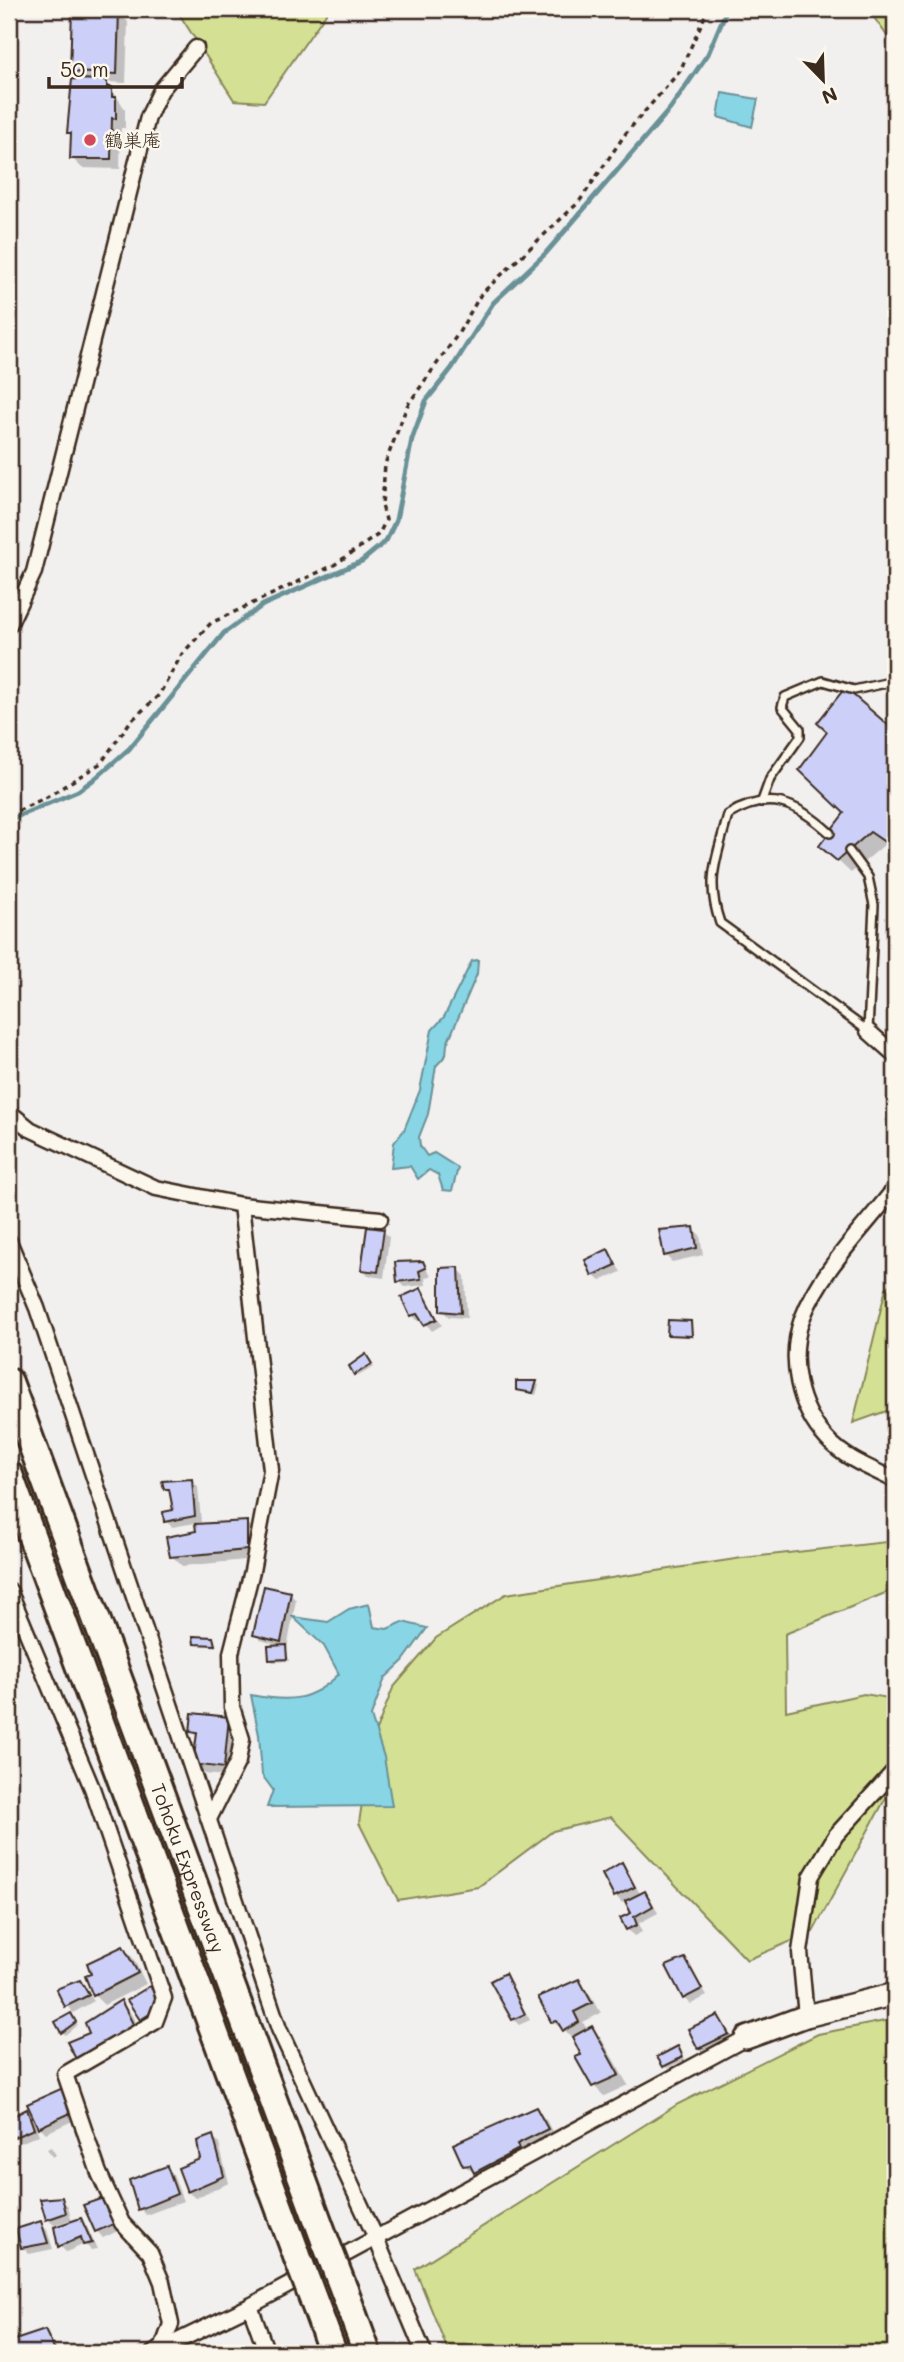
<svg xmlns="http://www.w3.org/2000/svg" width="904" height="2362" viewBox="0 0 904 2362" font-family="Mali,'Klee One',sans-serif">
	<rect width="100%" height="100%" fill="#f2efef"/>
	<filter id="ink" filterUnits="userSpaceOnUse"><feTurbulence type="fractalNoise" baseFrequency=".0143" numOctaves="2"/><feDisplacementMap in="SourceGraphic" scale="14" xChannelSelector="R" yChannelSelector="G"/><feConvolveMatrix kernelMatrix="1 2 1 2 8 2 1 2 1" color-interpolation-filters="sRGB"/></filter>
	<g filter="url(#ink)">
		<g fill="#d4e194" stroke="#888659" stroke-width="2">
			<polygon points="176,9 329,9 264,102 234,100"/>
			<polygon points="868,9 895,9 895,47"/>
			<polygon points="895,1281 895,1408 853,1423 886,1288"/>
			<polygon points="895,1541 895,1589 785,1634 786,1711 864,1694 895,1699 895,1781 813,1932 747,1960 611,1817 553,1831 478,1887 398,1900 359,1823 371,1743 393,1688 436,1638 506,1594 742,1558"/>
			<polygon points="895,2019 895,2353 449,2353 415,2269 678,2104 818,2034"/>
		</g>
		<g fill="#88d5e6" stroke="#699196" stroke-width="2">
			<polygon points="722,93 758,99 752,127 718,117"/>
			<polygon points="478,960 477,974 447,1044 446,1055 436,1066 428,1114 419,1137 420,1146 427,1156 434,1153 458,1168 452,1191 443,1190 438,1175 429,1170 418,1179 410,1166 391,1168 394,1143 404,1130 420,1090 432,1030 444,1017 472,961"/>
			<path d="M369,1604l5,23 13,2 16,-7 24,6 -24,33 -18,17 -14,38 13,41 8,49 -125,1 6,-17 -11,-15 -3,-40 -8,-40c37,7 60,7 88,-21l-15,-28 -31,-29 35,5 21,-13z"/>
		</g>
		<g fill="#0003">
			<polygon points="118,12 128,22 126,83 107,82 125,109 125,128 121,128 120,169 82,168 72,158 72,136 69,132 82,81 72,72"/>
			<polygon points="845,691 895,733 895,852 884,845 851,873 822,846 846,813 829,733"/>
			<polygon points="693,1229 700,1235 703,1255 672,1262 665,1255"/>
			<polygon points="383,1231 389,1237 384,1278 369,1276 363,1269"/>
			<polygon points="608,1251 621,1272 600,1281 593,1275"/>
			<polygon points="422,1263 431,1275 425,1278 426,1285 405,1287 399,1281"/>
			<polygon points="458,1269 465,1276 467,1318 449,1317 442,1310"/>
			<polygon points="421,1290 442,1325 432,1331 423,1320 418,1321 412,1315"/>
			<polygon points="690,1322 694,1338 669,1334"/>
			<polygon points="369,1359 374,1367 358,1376 356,1374"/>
			<polygon points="536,1383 539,1385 536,1395 518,1390"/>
			<polygon points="191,1481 198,1487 201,1522 172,1527 166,1521 175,1512 172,1495 165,1488"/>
			<polygon points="246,1522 256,1532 256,1559 182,1566 172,1556"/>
			<polygon points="290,1594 296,1600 287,1649 289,1661 273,1662 271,1659 283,1647 261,1640 255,1634"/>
			<polygon points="213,1639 216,1647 196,1643"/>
			<polygon points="229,1719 239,1729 233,1777 205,1774 195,1764 198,1738 192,1731"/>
			<polygon points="622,1864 641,1895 644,1893 651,1899 658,1913 639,1923 642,1932 634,1936 627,1929 633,1914 627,1900 622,1903 616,1896 604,1874"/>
			<polygon points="123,1948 133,1958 146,1984 104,2005 94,1995 93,1975"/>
			<polygon points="684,1960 707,1996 691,2004 684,1998"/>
			<polygon points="505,1976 530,2020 519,2025 513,2019"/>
			<polygon points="578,1981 588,1992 601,2013 583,2022 587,2030 591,2028 601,2038 628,2085 604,2096 594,2086 575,2040 552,2021"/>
			<polygon points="79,1982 94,2001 73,2013 59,1990"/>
			<polygon points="120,2002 130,2012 143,2036 88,2068 78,2058 91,2034"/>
			<polygon points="718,2017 734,2041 706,2054 699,2048"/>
			<polygon points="73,2018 77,2025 65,2035 57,2023"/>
			<polygon points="678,2048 685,2060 667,2068 665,2066"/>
			<polygon points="64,2089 79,2118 46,2133 34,2121 39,2135 20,2143 9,2127 9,2120 26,2111 37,2121"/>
			<polygon points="536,2110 546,2120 556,2139 486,2182 464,2165"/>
			<polygon points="212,2137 219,2144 229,2183 195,2198 188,2192 180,2169 202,2160"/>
			<polygon points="51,2147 56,2155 53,2157 47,2149"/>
			<polygon points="167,2168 173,2175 183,2201 146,2215 140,2209"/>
			<polygon points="61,2199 68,2206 72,2223 80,2220 87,2227 97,2249 91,2250 85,2244 66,2252 60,2246 70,2220 54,2225 47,2219"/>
			<polygon points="106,2199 122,2229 103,2238 97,2231"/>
			<polygon points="40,2223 47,2230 53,2249 29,2254 23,2247"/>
			<polygon points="9,2224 18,2244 9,2247"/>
			<polygon points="45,2332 60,2353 9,2353 9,2344"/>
		</g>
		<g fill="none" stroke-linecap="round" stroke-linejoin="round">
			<polyline stroke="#699196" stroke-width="5" points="9,820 78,791 97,777 129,749 224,633 263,605 362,561 386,541 396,520 412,439 426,401 452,368 493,303 545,254 670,109 708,54 727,9"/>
		</g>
		<g fill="#ccd0f9" stroke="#3b2a1e" stroke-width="2">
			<polygon points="72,9 119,10 117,74 70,72"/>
			<polygon points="72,79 107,80 107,87 112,87 112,97 116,97 116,119 112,118 111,159 70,159 71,133 67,133"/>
			<polygon points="845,688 895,731 895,849 870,832 837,861 819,846 844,813 799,770 827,732 817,723"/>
			<polygon points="367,1227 384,1229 378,1272 361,1270"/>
			<polygon points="694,1227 697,1248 664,1256 659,1230"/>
			<polygon points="608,1249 616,1265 592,1276 585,1260"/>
			<polygon points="423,1261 426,1268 419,1271 421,1279 397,1282 395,1262"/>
			<polygon points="459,1267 461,1313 440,1311 440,1268"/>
			<polygon points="421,1288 437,1319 424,1325 417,1314 410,1316 401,1297"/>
			<polygon points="668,1320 691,1321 692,1336 667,1335"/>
			<polygon points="366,1354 372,1364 354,1375 349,1366"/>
			<polygon points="516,1381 537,1381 533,1393 516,1390"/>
			<polygon points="192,1479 195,1516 164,1522 163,1512 173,1510 169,1489 164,1489 162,1481"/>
			<polygon points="247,1521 247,1550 170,1557 166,1537 196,1531 195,1524"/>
			<polygon points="264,1586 291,1592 281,1642 253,1635"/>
			<polygon points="193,1636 213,1637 215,1645 194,1644"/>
			<polygon points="286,1645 287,1659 269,1660 268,1646"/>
			<polygon points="192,1713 229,1717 224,1768 193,1764 197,1733 190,1732"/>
			<polygon points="622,1862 635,1887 614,1897 602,1874"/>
			<polygon points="645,1891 653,1906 634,1917 637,1925 626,1930 620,1918 631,1913 625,1901"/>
			<polygon points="123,1946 138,1973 93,1996 85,1976 91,1974 87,1963"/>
			<polygon points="685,1958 702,1989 683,1999 666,1966"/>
			<polygon points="505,1973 525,2014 512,2020 490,1981"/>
			<polygon points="579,1979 592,2003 574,2012 579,2022 563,2031 557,2021 551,2022 538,1997"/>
			<polygon points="80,1980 89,1995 65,2007 56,1989"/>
			<polygon points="150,1986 158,1996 156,2010 140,2020 127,2000"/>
			<polygon points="121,2000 134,2026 76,2059 67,2042 89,2033 85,2023"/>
			<polygon points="71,2013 76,2022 61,2033 55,2022"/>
			<polygon points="718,2015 729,2034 698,2049 688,2029"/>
			<polygon points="592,2026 619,2075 592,2087 575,2057 581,2055 572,2037"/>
			<polygon points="678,2046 683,2057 663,2067 657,2057"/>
			<polygon points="65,2087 73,2112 38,2128 27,2104"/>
			<polygon points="536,2107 548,2129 517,2144 519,2149 474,2173 470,2165 463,2166 453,2144"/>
			<polygon points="27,2109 34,2129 12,2138 9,2118"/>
			<polygon points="213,2135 224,2176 187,2192 178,2168 200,2159 197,2141"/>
			<polygon points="167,2166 177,2194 138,2210 129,2180"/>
			<polygon points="62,2197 66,2213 46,2220 40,2199"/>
			<polygon points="106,2197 116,2223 95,2232 83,2205"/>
			<polygon points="81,2218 92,2243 83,2245 81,2237 58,2247 54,2227"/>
			<polygon points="41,2221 48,2243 21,2248 16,2229"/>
			<polygon points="45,2330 56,2353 9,2353 9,2342"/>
		</g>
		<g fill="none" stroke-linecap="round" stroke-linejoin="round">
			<defs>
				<g id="lane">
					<polyline points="762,801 770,779 800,737 800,729 782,707 785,697 823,681 854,690 895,681"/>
					<path d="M830,833c-34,-31 -61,-43 -102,-18 -11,43 -23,64 -8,108l148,108 6,-126 -6,-28 -19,-26"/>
				</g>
				<g id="street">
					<polyline points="9,625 34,572 148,117 161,90 196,48"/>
					<polyline points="868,1031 895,1055"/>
					<polyline points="9,1112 30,1129 156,1188 241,1205 380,1219"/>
					<path d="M895,1188c-31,40 -75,83 -93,131 -14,40 -4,89 25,120 18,20 45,30 68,41"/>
					<polyline points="9,1241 37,1308 279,2029 375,2236 424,2353"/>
					<polyline points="9,1590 92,1788 164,1998 155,2022 65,2074 99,2173 122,2223 150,2253 162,2282 171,2324 162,2349"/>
					<polyline points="209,1819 238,1761 242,1739 232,1707 231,1653 252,1571 271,1470 241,1205"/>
					<polyline points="806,2016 800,1952 811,1877 836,1835 895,1770"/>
					<polyline points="250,2306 267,2353"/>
					<polyline points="153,2353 250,2306 746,2038"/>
				</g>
				<polyline id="secondary" points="746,2038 806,2016 895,1994"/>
				<g id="highway">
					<path id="s1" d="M9,1382l317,861"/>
					<polyline points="9,1475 297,2256"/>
					<polyline points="344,2290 367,2353"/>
					<polyline points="315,2304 333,2353"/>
				</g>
			</defs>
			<use href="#lane" stroke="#3b2a1e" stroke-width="12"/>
			<use href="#street" stroke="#3b2a1e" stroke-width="19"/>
			<use href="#secondary" stroke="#3b2a1e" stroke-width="26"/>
			<use href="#highway" stroke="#3b2a1e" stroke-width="32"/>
			<polyline stroke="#3b2a1e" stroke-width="3.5" stroke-dasharray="5 5" stroke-linecap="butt" points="9,815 47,797 101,763 130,722 159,695 182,654 211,623 334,565 379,534 386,520 382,505 385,464 407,406 458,334 481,294 579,202 626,133 680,71 708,9"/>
			<use href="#lane" stroke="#fbf7ec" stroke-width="7"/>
			<use href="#street" stroke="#fbf7ec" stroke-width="14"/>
			<use href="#secondary" stroke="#fbf7ec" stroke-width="21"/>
			<use href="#highway" stroke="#fbf7ec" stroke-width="26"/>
			<defs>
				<g id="highway-bridge">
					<polyline points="326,2243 344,2290"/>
					<polyline points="297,2256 315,2304"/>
				</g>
			</defs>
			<use href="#highway-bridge" stroke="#3b2a1e" stroke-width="32" stroke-linecap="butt"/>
			<use href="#highway-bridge" stroke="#fbf7ec" stroke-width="26"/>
		</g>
	</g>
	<circle fill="#d1495b" stroke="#fbf7ec" stroke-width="2.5" cx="90" cy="140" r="7"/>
	<g text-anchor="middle" stroke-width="5" stroke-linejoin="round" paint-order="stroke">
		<g font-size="19" fill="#3b2a1e" stroke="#fbf7ec" text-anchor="start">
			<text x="104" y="147">鶴巣庵</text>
		</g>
		<g font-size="19" fill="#3b2a1e" stroke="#fbf7ec">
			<text dy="7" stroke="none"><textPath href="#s1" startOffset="518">Tohoku Expressway</textPath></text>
		</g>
	</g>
	<rect width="904" height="2362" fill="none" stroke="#fbf7ec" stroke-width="35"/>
	<rect x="18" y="18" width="869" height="2327" fill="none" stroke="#3b2a1e" stroke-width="2.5" filter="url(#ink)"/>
	<g transform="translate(823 80) rotate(157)" stroke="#fbf7ec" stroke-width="5" paint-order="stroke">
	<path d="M0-5L12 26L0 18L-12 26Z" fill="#3b2a1e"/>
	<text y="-10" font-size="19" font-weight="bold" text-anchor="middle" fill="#3b2a1e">N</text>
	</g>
	<path d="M49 77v10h133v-10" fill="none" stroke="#3b2a1e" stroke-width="3.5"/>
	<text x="60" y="77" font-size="21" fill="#3b2a1e" stroke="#fbf7ec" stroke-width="5" paint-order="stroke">50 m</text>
</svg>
